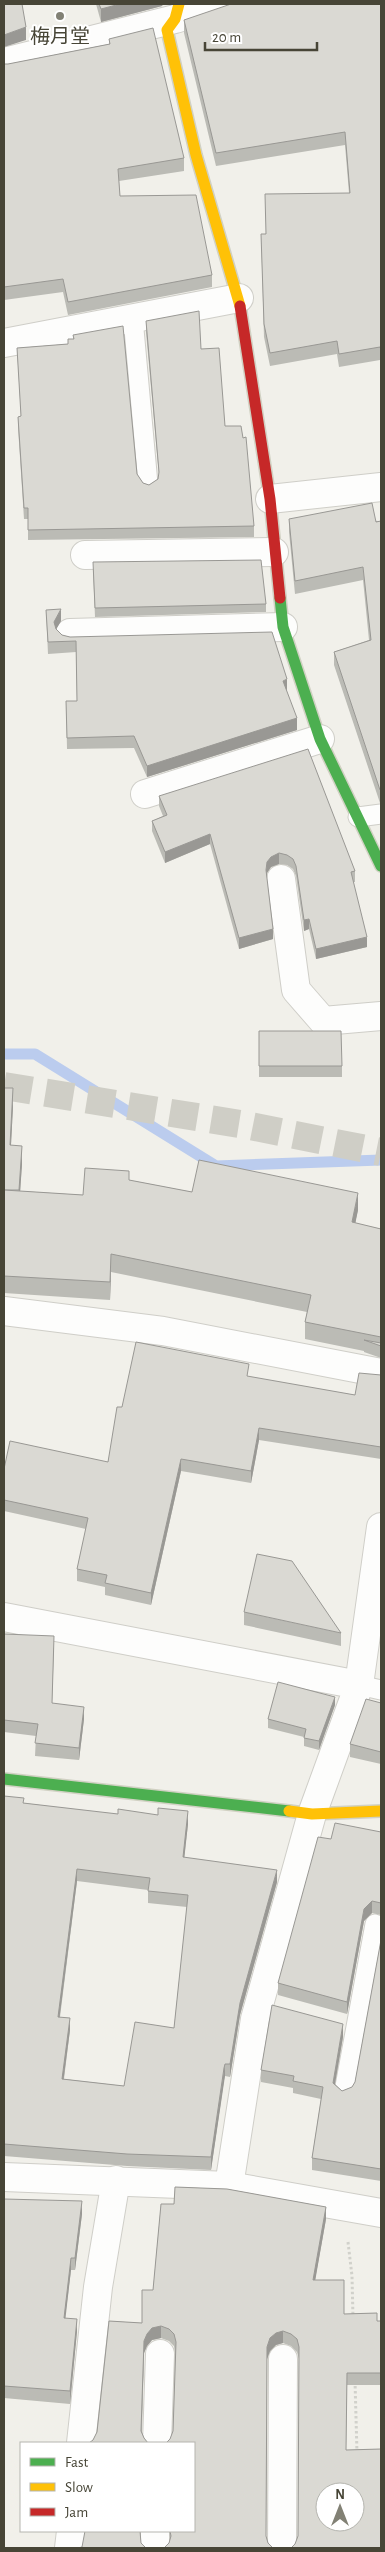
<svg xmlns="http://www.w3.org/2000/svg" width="385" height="2552" viewBox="0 0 385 2552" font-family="'Alegreya Sans','Noto Sans JP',sans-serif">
	<rect width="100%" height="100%" fill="#f1f0ea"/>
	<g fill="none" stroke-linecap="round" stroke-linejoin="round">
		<polyline stroke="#bce" stroke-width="11" points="4,1054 35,1054 216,1166 381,1160"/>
		<polyline stroke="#cfcec6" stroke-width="28" stroke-dasharray="28 14" stroke-linecap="butt" points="4,1086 240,1124 381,1152"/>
		<defs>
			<g id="lane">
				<polyline points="133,318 148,484"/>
				<polyline points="358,817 381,814"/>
				<polyline points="359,1685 381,1690"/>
				<polyline points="344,2092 375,1924"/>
			</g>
			<g id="street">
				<polyline points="4,62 175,19 225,4"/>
				<polyline points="4,343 239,298"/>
				<polyline points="270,499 381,487"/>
				<polyline points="85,555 274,552"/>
				<polyline points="70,633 283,627"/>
				<polyline points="145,794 320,739"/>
				<polyline points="281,879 296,990 323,1021 381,1016"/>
				<polyline points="4,1311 163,1331 381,1373"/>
				<polyline points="4,1617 359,1685"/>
				<polyline points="4,2177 229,2186 381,2213"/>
				<polyline points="229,2186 255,2019 312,1814 359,1685 381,1527"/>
				<polyline points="81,2443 98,2287 116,2180"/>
				<polyline points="157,2443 160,2354"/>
				<polyline points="69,2548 71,2531"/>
				<polyline points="155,2548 155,2531"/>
				<polyline points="282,2548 283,2359"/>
			</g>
			<g id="fast">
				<polyline points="280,598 283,627 320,739 381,866"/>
				<polyline points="4,1779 289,1811"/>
			</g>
			<g id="slow">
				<polyline points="179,4 175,19 167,30 196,155 240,306"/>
				<polyline points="289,1811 312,1814 381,1811"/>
			</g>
			<polyline id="jam" points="240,306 270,499 280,598"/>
		</defs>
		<use href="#lane" stroke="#cfcec8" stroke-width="21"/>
		<use href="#street" stroke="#cfcec8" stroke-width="30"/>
		<use href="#fast" stroke="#d1d1c3" stroke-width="14"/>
		<use href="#slow" stroke="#d1d1c3" stroke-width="14"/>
		<use href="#jam" stroke="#d1d1c3" stroke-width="14"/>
		<g stroke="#d1d1cb" stroke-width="3" stroke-dasharray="2.5 2.5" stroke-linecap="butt">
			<polyline points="348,2242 352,2276 353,2318"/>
			<polyline points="355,2381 357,2453"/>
		</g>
		<use href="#lane" stroke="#fdfdfc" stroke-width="19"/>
		<use href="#street" stroke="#fdfdfc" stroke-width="28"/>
		<use href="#fast" stroke="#4caf50" stroke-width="11"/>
		<use href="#slow" stroke="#ffc107" stroke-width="11"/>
		<use href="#jam" stroke="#c62828" stroke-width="11"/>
	</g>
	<g fill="#bbbbb5" fill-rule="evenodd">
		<polygon points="96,4 163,4 162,6 101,22"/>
		<polygon points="381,4 381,362 380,360 339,367 337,354 270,366 264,337 261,234 265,234 349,193 345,145 216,166 184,33 184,20"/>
		<polygon points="109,39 184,158 184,171 119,181 120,196 212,275 212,287 68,315 63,292 4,300 4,64 8,64 109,44"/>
		<polygon points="146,321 201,349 225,426 254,526 254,537 28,540 28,519 24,519 18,427 18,417 21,416 17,348 68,344 73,339 73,335 137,474 143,483 149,485 158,479 159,476 146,332"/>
		<polygon points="289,519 381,521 381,803 380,803 334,665 334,652 369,640 363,580 295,594 289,532"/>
		<polygon points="93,570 266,604 266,612 95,617"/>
		<polygon points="46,610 61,621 56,629 62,635 287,690 286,691 297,730 147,777 134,748 67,749 66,701 77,701 76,652 48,654"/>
		<polygon points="159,796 355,871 355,882 353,882 367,947 316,959 309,929 304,931 296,876 293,869 287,865 279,864 271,867 267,873 266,876 273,939 239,949 210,844 165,863 152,831 152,821 163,816 159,806"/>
		<polygon points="259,1031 342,1066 342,1077 259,1077"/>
		<polygon points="4,1088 13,1106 11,1145 22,1164 20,1191 83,1195 129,1180 192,1192 358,1210 355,1223 381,1229 381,1358 364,1352 364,1351 305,1339 305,1322 307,1312 111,1272 110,1300 4,1293"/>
		<polygon points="381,1375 381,1459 259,1440 251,1483 181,1471 151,1605 105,1595 105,1587 77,1581 77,1569 86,1529 4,1511 4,1469 108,1462 122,1407 248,1377 355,1395"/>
		<polygon points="244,1612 341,1633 341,1646 244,1625"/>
		<polygon points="4,1641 54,1648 52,1703 84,1719 79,1760 35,1756 36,1736 4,1732"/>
		<polygon points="381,1703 381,1764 350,1757 350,1744"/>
		<polygon points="335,1705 319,1750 304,1746 304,1737 268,1728 268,1719"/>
		<path d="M4,1796l20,7 164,21 -4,34 93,24 -37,133 -10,62 -5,-1 -1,4 -13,90 -84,-4 -123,-10zM77,1881l71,9v13l39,4 -13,121 -50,58 -60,-7 6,-49 -10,-13z"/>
		<polygon points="381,1832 381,1915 372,1913 364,1921 347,2014 278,1995 278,1983 331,1839"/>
		<polygon points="381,1940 381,2181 312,2170 312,2158 321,2099 293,2093 293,2088 261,2082 261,2070 343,2037 335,2084 342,2091 352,2087 355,2082"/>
		<path d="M175,2187l52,2 99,18v12l-11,61h29v34l33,-1v8h4v64h-34l-1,65 35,-1v99h-90l4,-4 3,-8 1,-177 -2,-7 -6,-6 -8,-3 -7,2 -6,6 -3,8 -1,177 2,7 5,5h-109l5,-5 1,-4 -1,-8h25v-88h-28l4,-4 3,-8 2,-78 -1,-7 -5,-5 -8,-3 -9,2 -5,6 -3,7 -2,79 2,6 4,5h-59l4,-3 4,-8 12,-111 33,2v-33h11l8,-86h13zM325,2492h30v30h-30z"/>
		<polygon points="4,2199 82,2214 75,2270 71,2270 65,2318 77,2331 70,2404 4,2398"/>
	</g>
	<g fill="#999894">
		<polygon points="120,4 163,4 162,6 101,22 101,9"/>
		<polygon points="26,27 26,40 4,47 4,35"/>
		<polygon points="61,609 61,621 54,633 54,622"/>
		<polygon points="287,679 287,690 283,692 283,681"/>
		<polygon points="297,718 297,730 147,777 147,766"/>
		<polygon points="210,834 210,844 165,863 165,852"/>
		<polygon points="279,853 279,864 271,867 267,873 266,881 266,870 267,862 271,857"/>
		<polygon points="309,919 309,929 304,931 304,920"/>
		<polygon points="273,929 273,939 239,949 239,938"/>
		<polygon points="367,937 367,947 316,959 316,949"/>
		<polygon points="13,1088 13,1106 10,1163 10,1145"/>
		<polygon points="22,1146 22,1164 19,1208 19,1190"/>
		<polygon points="358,1193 358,1210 352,1240 352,1222"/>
		<polygon points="111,1254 111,1272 110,1300 110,1282"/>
		<polygon points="259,1428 259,1440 251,1483 251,1471"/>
		<polygon points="181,1459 181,1471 151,1605 151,1593"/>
		<polygon points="335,1697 335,1705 319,1750 319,1741"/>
		<polygon points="84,1707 84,1719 79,1760 79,1748"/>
		<polygon points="188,1811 188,1824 183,1870 183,1857"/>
		<polygon points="77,1869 77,1881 58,2029 58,2017"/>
		<polygon points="277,1870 277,1882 240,2015 230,2077 230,2064 240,2003"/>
		<polygon points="372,1901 372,1913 364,1921 347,2014 347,2002 364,1909"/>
		<polygon points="70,2018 70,2030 62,2091 62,2079"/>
		<polygon points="343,2024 343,2037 333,2095 333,2083"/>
		<polygon points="225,2064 225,2076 211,2170 211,2157"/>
		<polygon points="82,2201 82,2214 75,2270 75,2258"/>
		<polygon points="326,2207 326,2219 313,2293 313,2280"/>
		<polygon points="71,2258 71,2270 64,2331 64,2318"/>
		<polygon points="77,2319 77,2331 70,2404 70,2391"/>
		<polygon points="161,2326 161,2338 152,2340 147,2346 144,2353 141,2443 144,2341 147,2334 152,2328"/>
		<polygon points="283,2331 283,2343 276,2345 270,2351 267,2359 267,2347 270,2338 276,2333"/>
	</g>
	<g fill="#dad9d3" stroke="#999894" fill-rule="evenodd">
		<polygon points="4,4 22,4 26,27 4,35"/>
		<polygon points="99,4 120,4 101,9"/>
		<polygon points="231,4 381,4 381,350 380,347 339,354 337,341 270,353 264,324 261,234 266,234 265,194 350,193 345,132 216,153 184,20"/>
		<polygon points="153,28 184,158 118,169 120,196 196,195 212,275 68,302 63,279 4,287 4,64 8,64 110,44 109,39"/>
		<polygon points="199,311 201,349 219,348 225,426 241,426 243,438 246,437 254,526 28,530 28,508 24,508 18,417 21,416 17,348 68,344 68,339 74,339 73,335 123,326 137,474 143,483 149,485 158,479 159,472 146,321"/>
		<polygon points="372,503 376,522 381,521 381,790 380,790 334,652 371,640 363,567 295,581 289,519"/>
		<polygon points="261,560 266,604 95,608 93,562"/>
		<polygon points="61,609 54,622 56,629 62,635 70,637 272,632 287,679 283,681 297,718 147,766 134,736 67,738 66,701 77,701 76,641 48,642 46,610"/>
		<polygon points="308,749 355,871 351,872 367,937 316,949 309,919 304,920 296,866 293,859 287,855 279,853 271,857 267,862 266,870 273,929 239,938 210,834 165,852 152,821 167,815 159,796"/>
		<polygon points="259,1031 341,1031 342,1066 259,1066"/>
		<polygon points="4,1088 13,1088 10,1145 22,1146 19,1190 4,1190"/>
		<polygon points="199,1160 358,1193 352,1222 381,1229 381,1337 305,1322 311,1295 111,1254 110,1282 4,1276 4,1190 83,1195 85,1168 129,1171 129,1180 192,1192"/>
		<polygon points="364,1340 381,1343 381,1346"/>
		<polygon points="136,1342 249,1364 247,1376 355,1395 359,1373 381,1375 381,1447 259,1428 251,1471 181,1459 151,1593 105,1583 107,1575 77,1569 88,1518 4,1500 4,1469 10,1441 108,1462 117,1407 122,1407"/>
		<polygon points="257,1554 292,1561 341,1633 244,1612"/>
		<polygon points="4,1634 54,1636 52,1703 84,1707 79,1748 35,1743 38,1724 4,1720"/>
		<polygon points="278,1682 335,1697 319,1741 304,1738 306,1729 268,1719"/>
		<polygon points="366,1699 381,1703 381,1752 350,1744"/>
		<path d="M4,1796l20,2 -1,5 95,11v-5l40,6v-7l30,3 -5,46 94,13 -37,133 -10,61h-5l-1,4 -13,89 -84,-3 -123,-10zM77,1869l73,9 -2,13 40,4 -14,133 -39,-6 -11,64 -62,-7 8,-61 -12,-1z"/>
		<polygon points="335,1823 381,1832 381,1903 372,1901 364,1909 347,2002 278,1983 318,1837 331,1839"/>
		<polygon points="381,1940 381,2169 312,2158 323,2087 293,2081 294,2076 261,2070 272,2005 343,2024 333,2083 342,2091 352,2087 355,2082"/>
		<path d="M175,2187l52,2 99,18 -13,73h31v34l33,-1v8h4v52h-34l-1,77 35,-1v99h-90l4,-4 3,-8 1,-189 -2,-8 -6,-5 -8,-3 -7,2 -6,5 -3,9 -1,189 2,7 5,5h-109l5,-5 2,-7 -1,-5h24v-88h-28l4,-4 3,-8 3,-89 -2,-8 -5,-5 -8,-3 -9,2 -5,6 -3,7 -3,90 3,7 4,5h-59l4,-3 4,-8 12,-111 33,2v-33h11l8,-86h13zM325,2492h30v30h-30z"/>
		<polygon points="4,2199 82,2201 75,2258 71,2258 64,2318 77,2319 70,2391 4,2386"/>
		<polygon points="85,2531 140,2531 141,2543 146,2548 78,2548 82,2547"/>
	</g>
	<circle fill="#828175" stroke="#fff" stroke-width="2" cx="60" cy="16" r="5"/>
	<g text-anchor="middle" stroke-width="4" stroke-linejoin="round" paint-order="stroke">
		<g font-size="20" fill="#474536" stroke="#fff">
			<text x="60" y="43">梅月堂</text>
		</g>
	</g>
	<rect width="385" height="2552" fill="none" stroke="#474536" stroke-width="10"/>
	<rect x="20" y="2442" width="175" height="90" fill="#ffffff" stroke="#b5b5af"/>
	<rect x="30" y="2458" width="25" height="8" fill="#4caf50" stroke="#b5b5af"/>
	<text x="65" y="2467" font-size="15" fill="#474536">Fast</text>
	<rect x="30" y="2483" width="25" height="8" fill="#ffc107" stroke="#b5b5af"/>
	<text x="65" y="2492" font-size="15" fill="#474536">Slow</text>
	<rect x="30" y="2508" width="25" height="8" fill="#c62828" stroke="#b5b5af"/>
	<text x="65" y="2517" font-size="15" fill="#474536">Jam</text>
	<g transform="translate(340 2507)"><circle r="24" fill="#ffffff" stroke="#b5b5af"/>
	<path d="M0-4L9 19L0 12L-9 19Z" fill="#828175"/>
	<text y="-8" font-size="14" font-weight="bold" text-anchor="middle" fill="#474536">N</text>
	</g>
	<path d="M205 42v8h112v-8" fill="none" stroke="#474536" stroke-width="2.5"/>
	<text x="212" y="42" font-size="15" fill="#474536" stroke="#ffffff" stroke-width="4" paint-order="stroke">20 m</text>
</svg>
